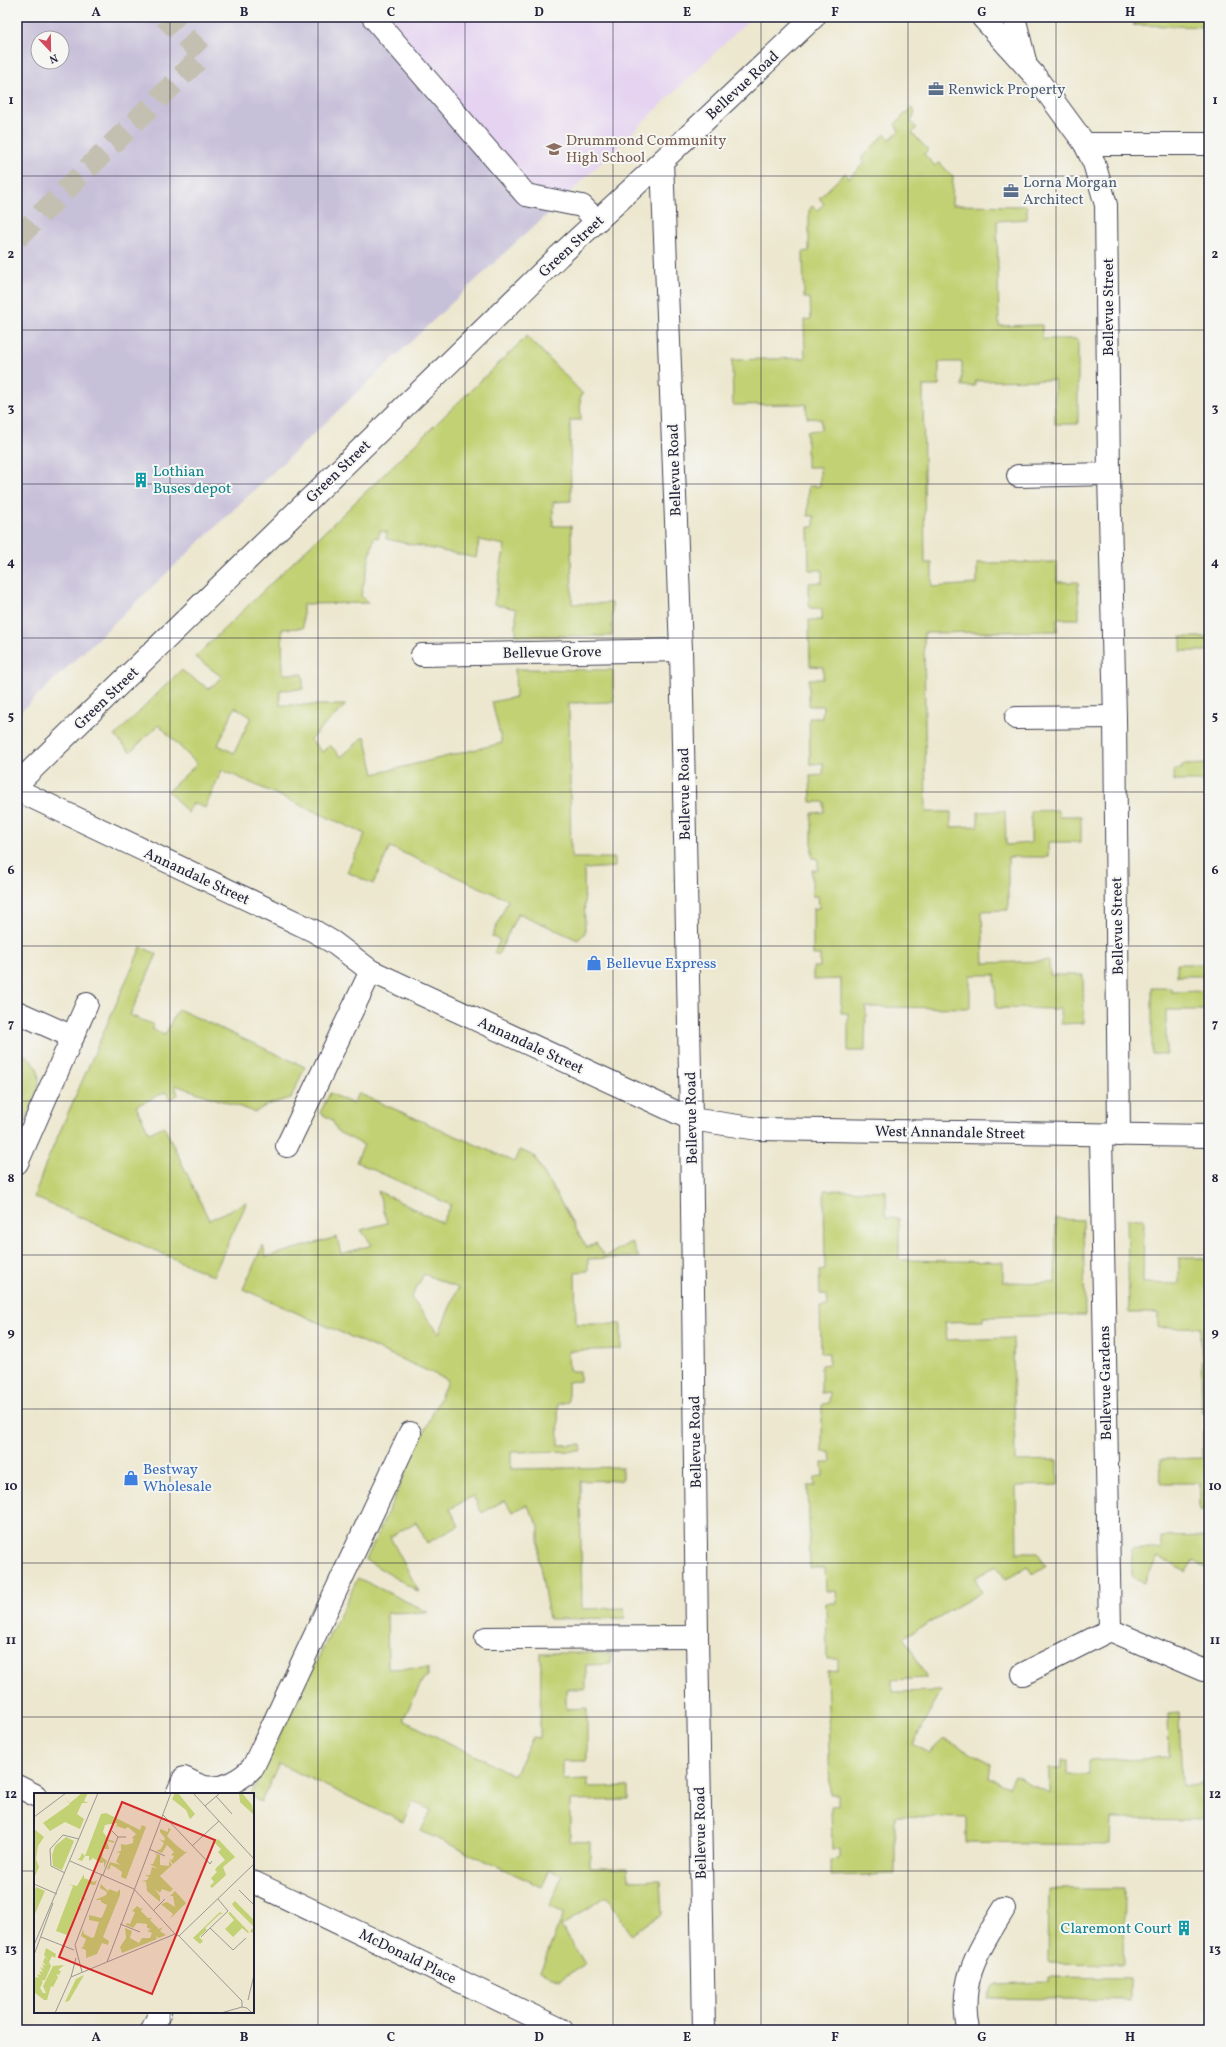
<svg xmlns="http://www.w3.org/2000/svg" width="1226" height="2047" viewBox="0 0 1226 2047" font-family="Vollkorn,serif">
	<rect width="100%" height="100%" fill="#f6f6f2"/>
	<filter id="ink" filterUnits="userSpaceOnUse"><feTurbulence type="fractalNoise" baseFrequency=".025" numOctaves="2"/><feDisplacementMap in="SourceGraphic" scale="8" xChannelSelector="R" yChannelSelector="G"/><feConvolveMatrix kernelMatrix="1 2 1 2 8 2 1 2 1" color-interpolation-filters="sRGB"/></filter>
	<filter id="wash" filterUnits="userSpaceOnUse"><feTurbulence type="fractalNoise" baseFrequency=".012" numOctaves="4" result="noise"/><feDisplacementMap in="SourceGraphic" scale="16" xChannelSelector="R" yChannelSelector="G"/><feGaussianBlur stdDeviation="0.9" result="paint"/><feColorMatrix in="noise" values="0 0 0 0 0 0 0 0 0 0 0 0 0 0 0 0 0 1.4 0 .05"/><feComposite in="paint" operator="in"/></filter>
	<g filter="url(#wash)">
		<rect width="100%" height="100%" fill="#ece7ce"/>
		<polygon fill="#e5d3f1" points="377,17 752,17 548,214"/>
		<path fill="#c7c0d9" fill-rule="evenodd" d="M17,17h360l171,197 -35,31 -496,470zM38,38h24v24h-24z"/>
		<g fill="#c2d173" stroke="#727a57" fill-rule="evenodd">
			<polygon points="1139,17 1209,17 1209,27 1133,25"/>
			<polygon points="911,108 915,112 911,122 917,128 912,133 928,150 924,154 935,166 939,162 953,177 952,205 1027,206 1027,219 997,221 999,326 1042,325 1042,339 1078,339 1078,424 1055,424 1054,380 975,381 975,386 962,386 962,362 939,362 939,386 923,386 925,563 932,563 932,587 977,584 977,563 1057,562 1057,582 1078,582 1079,619 1057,619 1057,631 924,633 926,812 951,812 951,827 978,826 978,812 1005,811 1006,845 1031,843 1031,811 1058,810 1059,816 1081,816 1081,842 1048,842 1048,857 1008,857 1008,910 982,911 984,963 1049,961 1050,975 1083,975 1084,1023 1061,1024 1060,1009 996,1008 995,975 970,975 970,1008 866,1007 865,1051 848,1051 848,1013 841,1013 841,979 813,980 813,967 820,967 820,955 813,955 813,909 819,908 818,896 812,896 812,870 818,870 818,859 812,858 812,813 824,812 824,802 811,802 810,776 823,775 823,763 810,764 809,718 822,718 823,706 809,706 809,679 823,679 823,667 810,666 809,620 822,620 822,609 809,608 809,583 822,582 822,570 809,570 808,527 814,527 814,516 808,516 808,486 820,486 820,467 807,467 807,431 821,430 821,419 807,418 806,404 733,405 732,360 805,358 804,320 811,319 810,298 804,298 803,252 809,251 809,211 812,206 817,210 824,204 819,198 845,173 849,178 865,162 861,158 885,134 890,139 899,131 895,124"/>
			<path d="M527,336l56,58 -3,2 1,24h-11l1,81 -18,1v24h18l1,78 40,-1v33h-96v-27l-22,-5 11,-59 -26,-5 -3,18 -90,-19 1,-7 -7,-1 -2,7 -4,-1 -13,59 8,7 -66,1v24l-21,1 1,45h20v15l-23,1v15h66l-36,34 12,13 8,-7 11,12 24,-21 9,38 128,-31 -10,-41 24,-5 -1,-28 98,1v32l-44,1 2,155h44v9l-31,2 1,64 -7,7 -60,-27 -20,42 -4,-2 6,-13 -8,-3 16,-37 -118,-53 -17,37 -26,-12 18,-38 -143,-64 -17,38 -12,-5 -5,10 -20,-22 29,-27 -38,-39 -29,27 -15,-16 66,-66 28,19 13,-12 -27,-20zM235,707l16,10 -17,36 -16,-8z"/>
			<rect x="1181" y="637" width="28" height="14"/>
			<polygon points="1209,764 1209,781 1174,781 1174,769 1182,769 1182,765"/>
			<polygon points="141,947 157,954 130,1015 154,1025 152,1029 165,1035 178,1009 305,1067 291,1098 267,1105 255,1112 175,1085 178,1095 170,1099 166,1092 136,1106 149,1133 164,1126 209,1220 247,1202 213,1276 34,1197 46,1163"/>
			<polygon points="1177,964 1209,964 1209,1010 1166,1010 1166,1054 1152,1054 1152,988 1171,988 1171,992 1203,991 1203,976 1177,976"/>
			<path d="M17,1051c42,17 13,56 0,85z"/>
			<path d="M330,1093l23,11 5,-11 157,69 5,-12 14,6 53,92 9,-5 9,14 26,-15 8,15 -51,2v12l-13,1 1,52h45v25l-53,2 1,20h11v10l-12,1v20l-10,2 1,41 22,-1v7l-70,1v17l111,-2v13l-42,1 2,128 42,-1 1,10 -76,1 -10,-59v-34l-12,-21 -15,7 -7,-12 -23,13 -9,-17 -23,13 9,17 -32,17 -11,-21 -26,15 29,55 -53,-32 82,-180 -205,-91 20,-44 3,12 71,-20 4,17 31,-9 -11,-15 26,-7 -9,-32 64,32 9,-18 -95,-43 8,-17 -26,-13 -6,-12 -12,-7zM424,1274l34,14 -19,45 -28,-35z"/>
			<polygon points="824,1190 886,1191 886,1218 899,1218 899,1260 1003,1262 1003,1282 1055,1283 1056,1219 1083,1220 1085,1315 983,1317 983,1321 945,1322 947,1340 1013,1338 1015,1461 1058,1460 1058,1485 1016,1486 1017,1553 1038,1553 1046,1567 1033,1575 1027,1566 1005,1579 997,1565 975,1578 982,1592 904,1637 927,1678 892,1680 892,1692 941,1691 913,1744 929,1753 944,1739 991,1763 989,1778 1009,1787 1015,1776 1049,1793 1049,1768 1062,1768 1062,1760 1067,1760 1067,1775 1089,1775 1089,1760 1169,1757 1168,1714 1179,1713 1182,1786 1204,1783 1209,1780 1209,1820 1111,1819 1110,1845 966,1843 966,1818 895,1816 895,1874 831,1876 831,1860 839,1859 839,1849 832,1849 831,1806 838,1805 838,1794 830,1794 827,1671 838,1670 838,1659 827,1659 826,1603 837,1603 836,1591 826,1591 825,1568 810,1568 808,1486 815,1486 815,1477 823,1476 822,1463 831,1463 830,1452 822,1452 822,1404 829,1403 829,1392 821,1393 821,1365 829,1364 829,1353 821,1353 820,1307 828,1306 827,1295 820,1294 819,1271 825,1270"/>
			<polygon points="1127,1219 1144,1219 1143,1283 1179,1284 1179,1258 1209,1258 1209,1412 1202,1412 1201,1327 1158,1328 1158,1313 1129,1313"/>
			<polygon points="1203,1432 1209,1432 1209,1509 1200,1510 1200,1483 1161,1483 1160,1459 1203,1458"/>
			<polygon points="1209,1536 1209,1569 1193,1560 1186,1572 1158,1557 1144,1583 1132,1577 1132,1549 1161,1549 1161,1537"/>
			<polygon points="358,1578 428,1612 387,1613 388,1669 428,1668 428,1676 423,1679 403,1720 514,1775 533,1737 540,1738 541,1653 611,1653 611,1664 586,1665 586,1689 566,1689 566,1709 587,1708 587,1761 563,1761 563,1780 588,1779 588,1787 628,1786 628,1800 570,1801 570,1841 590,1842 590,1868 628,1868 629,1881 660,1880 662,1914 631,1934 607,1896 561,1926 585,1964 559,1980 540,1971 564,1913 549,1906 562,1876 550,1870 542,1887 421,1831 431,1810 413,1801 403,1822 279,1764 261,1802 253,1798 253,1794 251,1794"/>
			<polygon points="1049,1889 1124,1889 1123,1964 1048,1963"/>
			<polygon points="1048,1977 1130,1978 1130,2000 987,1998 990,1989 996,1984 1048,1982"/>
		</g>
	</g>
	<g filter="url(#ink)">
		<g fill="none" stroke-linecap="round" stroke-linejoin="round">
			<polyline stroke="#c4c0b1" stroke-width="22" stroke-dasharray="22 11" stroke-linecap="butt" points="17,238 203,55 165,17"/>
			<defs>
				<g id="minor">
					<polyline points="373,17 526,195 582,206 597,221"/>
					<polyline points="982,17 1035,76 1085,144 1094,163 1106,205 1109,474 1115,717 1119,1135"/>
					<polyline points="1014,17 1025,61"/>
					<polyline points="1085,144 1209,144"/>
					<polyline points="1018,476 1109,474"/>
					<polyline points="422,655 681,650"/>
					<polyline points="1016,718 1115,717"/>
					<polyline points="17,784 559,256 662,161"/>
					<polyline points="17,790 314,931 334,943 371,971 691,1119 758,1129 1209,1136"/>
					<polyline points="17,1012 73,1037"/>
					<polyline points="1101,1135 1110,1630"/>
					<polyline points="287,1146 371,971"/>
					<polyline points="17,1163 87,1004"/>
					<polyline points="486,1638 697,1637"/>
					<polyline points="1023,1674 1110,1630 1203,1670"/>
					<polyline points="17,1786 35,1795"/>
					<path d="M177,1794l7,-16c7,3 14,8 21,9 18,3 36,-7 48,-20l157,-334"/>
					<polyline points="253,1882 562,2030"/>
					<polyline points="152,2030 160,2012"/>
					<polyline points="704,2030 697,1637 691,1119 681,650 662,161 814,17"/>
					<path d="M968,2030c-10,-51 11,-80 36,-121"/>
				</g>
			</defs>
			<use href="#minor" stroke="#404051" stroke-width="24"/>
			<use href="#minor" stroke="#fff" stroke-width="22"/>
		</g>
	</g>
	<path fill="none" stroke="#22223b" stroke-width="1" stroke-opacity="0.55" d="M170,17v1777M318,17v2013M465,17v2013M613,17v2013M761,17v2013M908,17v2013M1056,17v2013M17,176h1192M17,330h1192M17,484h1192M17,638h1192M17,792h1192M17,946h1192M17,1101h1192M17,1255h1192M17,1409h1192M17,1563h1192M17,1717h1192M17,1871h18M253,1871h956M170,2012v18"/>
	<defs>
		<symbol id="office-bare" viewBox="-9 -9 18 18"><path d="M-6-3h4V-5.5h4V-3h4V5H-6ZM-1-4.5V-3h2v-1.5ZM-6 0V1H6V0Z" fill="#5c6f8a" stroke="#f6f6f2" stroke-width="2.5" paint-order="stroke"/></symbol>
		<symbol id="school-bare" viewBox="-9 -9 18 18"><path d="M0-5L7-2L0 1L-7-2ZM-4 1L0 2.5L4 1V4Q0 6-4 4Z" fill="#8d6e63" stroke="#f6f6f2" stroke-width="2.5" paint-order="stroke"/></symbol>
		<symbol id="building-bare" viewBox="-9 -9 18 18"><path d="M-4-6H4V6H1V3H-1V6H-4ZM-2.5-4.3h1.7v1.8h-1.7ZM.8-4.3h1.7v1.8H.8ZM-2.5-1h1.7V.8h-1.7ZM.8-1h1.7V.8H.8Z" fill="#0f9aa8" stroke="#f6f6f2" stroke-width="2.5" paint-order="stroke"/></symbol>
		<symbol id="shop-bare" viewBox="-9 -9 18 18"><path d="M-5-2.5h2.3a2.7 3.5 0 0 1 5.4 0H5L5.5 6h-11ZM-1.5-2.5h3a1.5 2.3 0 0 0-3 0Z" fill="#3f7fe0" stroke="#f6f6f2" stroke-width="2.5" paint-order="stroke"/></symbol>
	</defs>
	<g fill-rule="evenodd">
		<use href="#office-bare" x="925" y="78" width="22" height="22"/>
		<use href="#school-bare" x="543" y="138" width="22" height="22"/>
		<use href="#office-bare" x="1000" y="180" width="22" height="22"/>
		<use href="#building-bare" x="130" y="469" width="22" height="22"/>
		<use href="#shop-bare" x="583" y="952" width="22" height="22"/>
		<use href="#shop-bare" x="120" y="1467" width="22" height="22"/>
		<use href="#building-bare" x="1173" y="1917" width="22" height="22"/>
	</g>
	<g text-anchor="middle" stroke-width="4" stroke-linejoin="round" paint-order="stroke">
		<g font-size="15" fill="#22223b" stroke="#f6f6f2">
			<text transform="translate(742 85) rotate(-43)" y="5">Bellevue Road</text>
			<text transform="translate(571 246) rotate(-43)" y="5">Green Street</text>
			<text transform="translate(1108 307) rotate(-90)" y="5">Bellevue Street</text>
			<text transform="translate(674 470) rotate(-92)" y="5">Bellevue Road</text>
			<text transform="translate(338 471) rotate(-44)" y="5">Green Street</text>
			<text transform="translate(552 652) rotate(-1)" y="5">Bellevue Grove</text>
			<text transform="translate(106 698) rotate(-44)" y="5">Green Street</text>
			<text transform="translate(684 794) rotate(-91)" y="5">Bellevue Road</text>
			<text transform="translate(197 876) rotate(25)" y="5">Annandale Street</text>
			<text transform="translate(1117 926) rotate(-91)" y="5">Bellevue Street</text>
			<text transform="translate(531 1045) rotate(25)" y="5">Annandale Street</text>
			<text transform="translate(691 1118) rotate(-91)" y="5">Bellevue Road</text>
			<text transform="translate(950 1132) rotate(1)" y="5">West Annandale Street</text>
			<text transform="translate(1105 1383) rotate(-91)" y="5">Bellevue Gardens</text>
			<text transform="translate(695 1442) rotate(-91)" y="5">Bellevue Road</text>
			<text transform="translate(700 1833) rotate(-91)" y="5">Bellevue Road</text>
			<text transform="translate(408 1956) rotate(26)" y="5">McDonald Place</text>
		</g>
		<g font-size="15" fill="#4e5e75" stroke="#f6f6f2" text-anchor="start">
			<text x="948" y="94">Renwick Property</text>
			<text x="1023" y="187">Lorna Morgan<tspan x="1023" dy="17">Architect</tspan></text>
		</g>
		<g font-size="15" fill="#785e54" stroke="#f6f6f2" text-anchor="start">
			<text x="566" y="145">Drummond Community<tspan x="566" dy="17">High School</tspan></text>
		</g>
		<g font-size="15" fill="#0d838f" stroke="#f6f6f2" text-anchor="start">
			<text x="153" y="476">Lothian<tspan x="153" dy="17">Buses depot</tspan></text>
			<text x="1172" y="1933" text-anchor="end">Claremont Court</text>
		</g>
		<g font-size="15" fill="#366cbe" stroke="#f6f6f2" text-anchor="start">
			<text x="606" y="968">Bellevue Express</text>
			<text x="143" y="1474">Bestway<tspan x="143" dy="17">Wholesale</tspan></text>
		</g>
	</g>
	<g transform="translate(34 1793)">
		<rect width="220" height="220" fill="#ece7ce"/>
		<path d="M48,0h10h-4l-4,8 4,2h-6l-5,11 7,5 -4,10 -15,-7 -15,9 -7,-8 27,-19 -5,-6 5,5zM141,0h3l17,21 -5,5 -4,-9 -14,-11zM205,0h3l10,12 2,10 -14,-13zM72,20l34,17 2,-5 4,2 -20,52 -5,-2 1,-5 -7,-5 -4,-2 -2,5 -2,-1 3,-7 11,3 -5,-3 4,-9 -4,-1 5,-1v-7l5,1 7,-2v-4l3,1 -4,-2 4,-4 -8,-7 -3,2 -8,-3 -1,3 1,-6 -12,2 -2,7 6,8 5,1v2l-7,-2 2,8h-6l-1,8 5,4 -3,7v-6l-3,1 -8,-5 -4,3v-5h-4l-3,5 -5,-2 3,-1 2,-5 3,3 16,-42zM134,35l3,1 -4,7 9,9 9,7 3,-1 -15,13 -4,-5 3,1 2,-4 -3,-1 3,-3 -7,-7 -5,8 -6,-2 5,-2 3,-6 -5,-4 5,2 1,-3 -5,-6v-3l8,3zM0,36l10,8 -6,9 -2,13 3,8 -5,11zM32,44l8,4 -12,29 -9,-4 -1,-11 3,-9zM184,46l17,18 -12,10 3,8 -14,13 -2,-2 4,-4 -3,-4 6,-6 -2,-2 2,-3 8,-7 -7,-8 3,-3 -7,-7zM120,60l6,2v10l9,1v-5l3,4 -12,11 13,13 -3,3 -8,-3 -2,4 -5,-4 5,7v6l-13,-11 -1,-9 -4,-1 5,-1 2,-3 -4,-2h5l2,-8 6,2 -8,-5h3l4,-9zM50,81v4l10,4 3,-2 -2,5 -7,-1 -6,13 5,3 -7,-1v9l2,2 -5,-1 -10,26 -11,-4 17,-45 -4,-2 8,2zM67,91l7,7 1,-2 8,3 3,-3v6l-17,42 6,4 -1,4 -6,-2 -5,11 -11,4v-8l-5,-2 2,-1 3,-8 -5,-3 2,-7 1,5 8,4 2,-1 5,-15 -10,-2v-5l12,3 2,-3 4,-10 -6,-3v-2h-6l11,-5 1,-3 -7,-4zM2,94l9,4 -11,25v-24zM141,98l11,12 -16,16 3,-5 -12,-10 6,-2 8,5 -2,-11h-3zM201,108l19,19v11l-2,2 -2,-2 4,-4 -20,-20 -2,-3zM103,113l4,3 2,-2 -2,4 7,7h4l-2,2 9,9 4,-2 -3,4 6,4 -7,3 -3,-2 1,3 -35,14 -2,-6 6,-9 -1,-10 7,3 -2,7 9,5 3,-5h8l2,-5 -5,-2 4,-2 -4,-1v-4l-10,-1 -4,5 -7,-3 1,-2 3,1 5,-12 -3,-1zM186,119l3,2h-3l-15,14 2,2 -8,7 4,4 -3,3 -7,-6zM196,119l19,20 -1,1 -6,-5 -9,9 -8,-8 9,-9 -6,-7zM12,155l10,6 -1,4 -3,-2 -3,6 2,4 -6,14 -4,1 2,1 -3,6 3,5h3l-3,-7 10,-20 11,-1 -6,5 3,1 -2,4 -3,-1 2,3 -5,10 -2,-1 -4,14h-3l-10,-8v-12l2,-3 3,1 -2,-4 4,1 -2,-4 4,1 -3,-5 4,2 -2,-5 4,2 -3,-4 2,-5 3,3 -4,-5zM50,182l-15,26 -4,1 11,-23z" fill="#c2d173"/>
		<path fill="none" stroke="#9b9893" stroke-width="1" d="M159,0l61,66M182,3l16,18M171,13l15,-13M129,22l47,49 2,-3M0,24l32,-24M78,38l6,6h8M158,53l27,-25M115,56l16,7M36,68l64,28 41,45 4,2 63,65v6l5,1 5,5M31,80l-14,-7 -1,-17 13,-14 16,4M69,82l15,-38M0,91l23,10M205,97l15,15M184,106l10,12 -18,17 23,22 13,-12M120,117l11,-11M86,131l20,8M145,143l75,-72M7,144l33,13M167,144l9,-9M0,152l64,-152M0,162l19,-52M73,169l68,-28M48,179l-7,-27 27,-71M37,184l5,-19M214,207l6,-25M21,220l16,-36 36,-15 64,-169M187,220l21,-6"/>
		<path fill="#d62828" fill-opacity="0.15" stroke="#d62828" stroke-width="2" d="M88,9l93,38 -63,154 -93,-37z"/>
		<rect width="220" height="220" fill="none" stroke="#22223b" stroke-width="2"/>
	</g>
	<rect width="1226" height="2047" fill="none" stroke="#f6f6f2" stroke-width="44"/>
	<g transform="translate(50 50) rotate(158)"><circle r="19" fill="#f6f6f2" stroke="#a1a1a9"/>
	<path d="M0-3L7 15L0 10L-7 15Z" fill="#d1495b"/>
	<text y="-6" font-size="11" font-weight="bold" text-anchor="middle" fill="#22223b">N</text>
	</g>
	<rect x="22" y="22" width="1182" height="2003" fill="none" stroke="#22223b" stroke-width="1.5"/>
	<g font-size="13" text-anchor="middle" font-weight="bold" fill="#22223b">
		<text x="96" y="16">A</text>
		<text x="244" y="16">B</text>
		<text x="391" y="16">C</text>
		<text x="539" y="16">D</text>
		<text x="687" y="16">E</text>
		<text x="835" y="16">F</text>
		<text x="982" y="16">G</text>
		<text x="1130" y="16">H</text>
		<text x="11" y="104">1</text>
		<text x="1215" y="104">1</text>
		<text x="11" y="258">2</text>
		<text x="1215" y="258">2</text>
		<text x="11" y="412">3</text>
		<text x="1215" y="412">3</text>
		<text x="11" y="566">4</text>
		<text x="1215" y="566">4</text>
		<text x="11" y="720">5</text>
		<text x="1215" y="720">5</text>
		<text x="11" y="874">6</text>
		<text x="1215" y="874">6</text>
		<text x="11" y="1028">7</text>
		<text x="1215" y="1028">7</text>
		<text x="11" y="1182">8</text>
		<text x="1215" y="1182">8</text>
		<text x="11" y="1336">9</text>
		<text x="1215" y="1336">9</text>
		<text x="11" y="1490">10</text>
		<text x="1215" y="1490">10</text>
		<text x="11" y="1644">11</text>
		<text x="1215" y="1644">11</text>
		<text x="11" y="1798">12</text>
		<text x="1215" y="1798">12</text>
		<text x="11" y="1953">13</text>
		<text x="1215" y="1953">13</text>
		<text x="96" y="2041">A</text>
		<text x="244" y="2041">B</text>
		<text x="391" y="2041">C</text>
		<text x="539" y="2041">D</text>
		<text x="687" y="2041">E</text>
		<text x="835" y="2041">F</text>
		<text x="982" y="2041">G</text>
		<text x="1130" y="2041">H</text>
	</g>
</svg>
